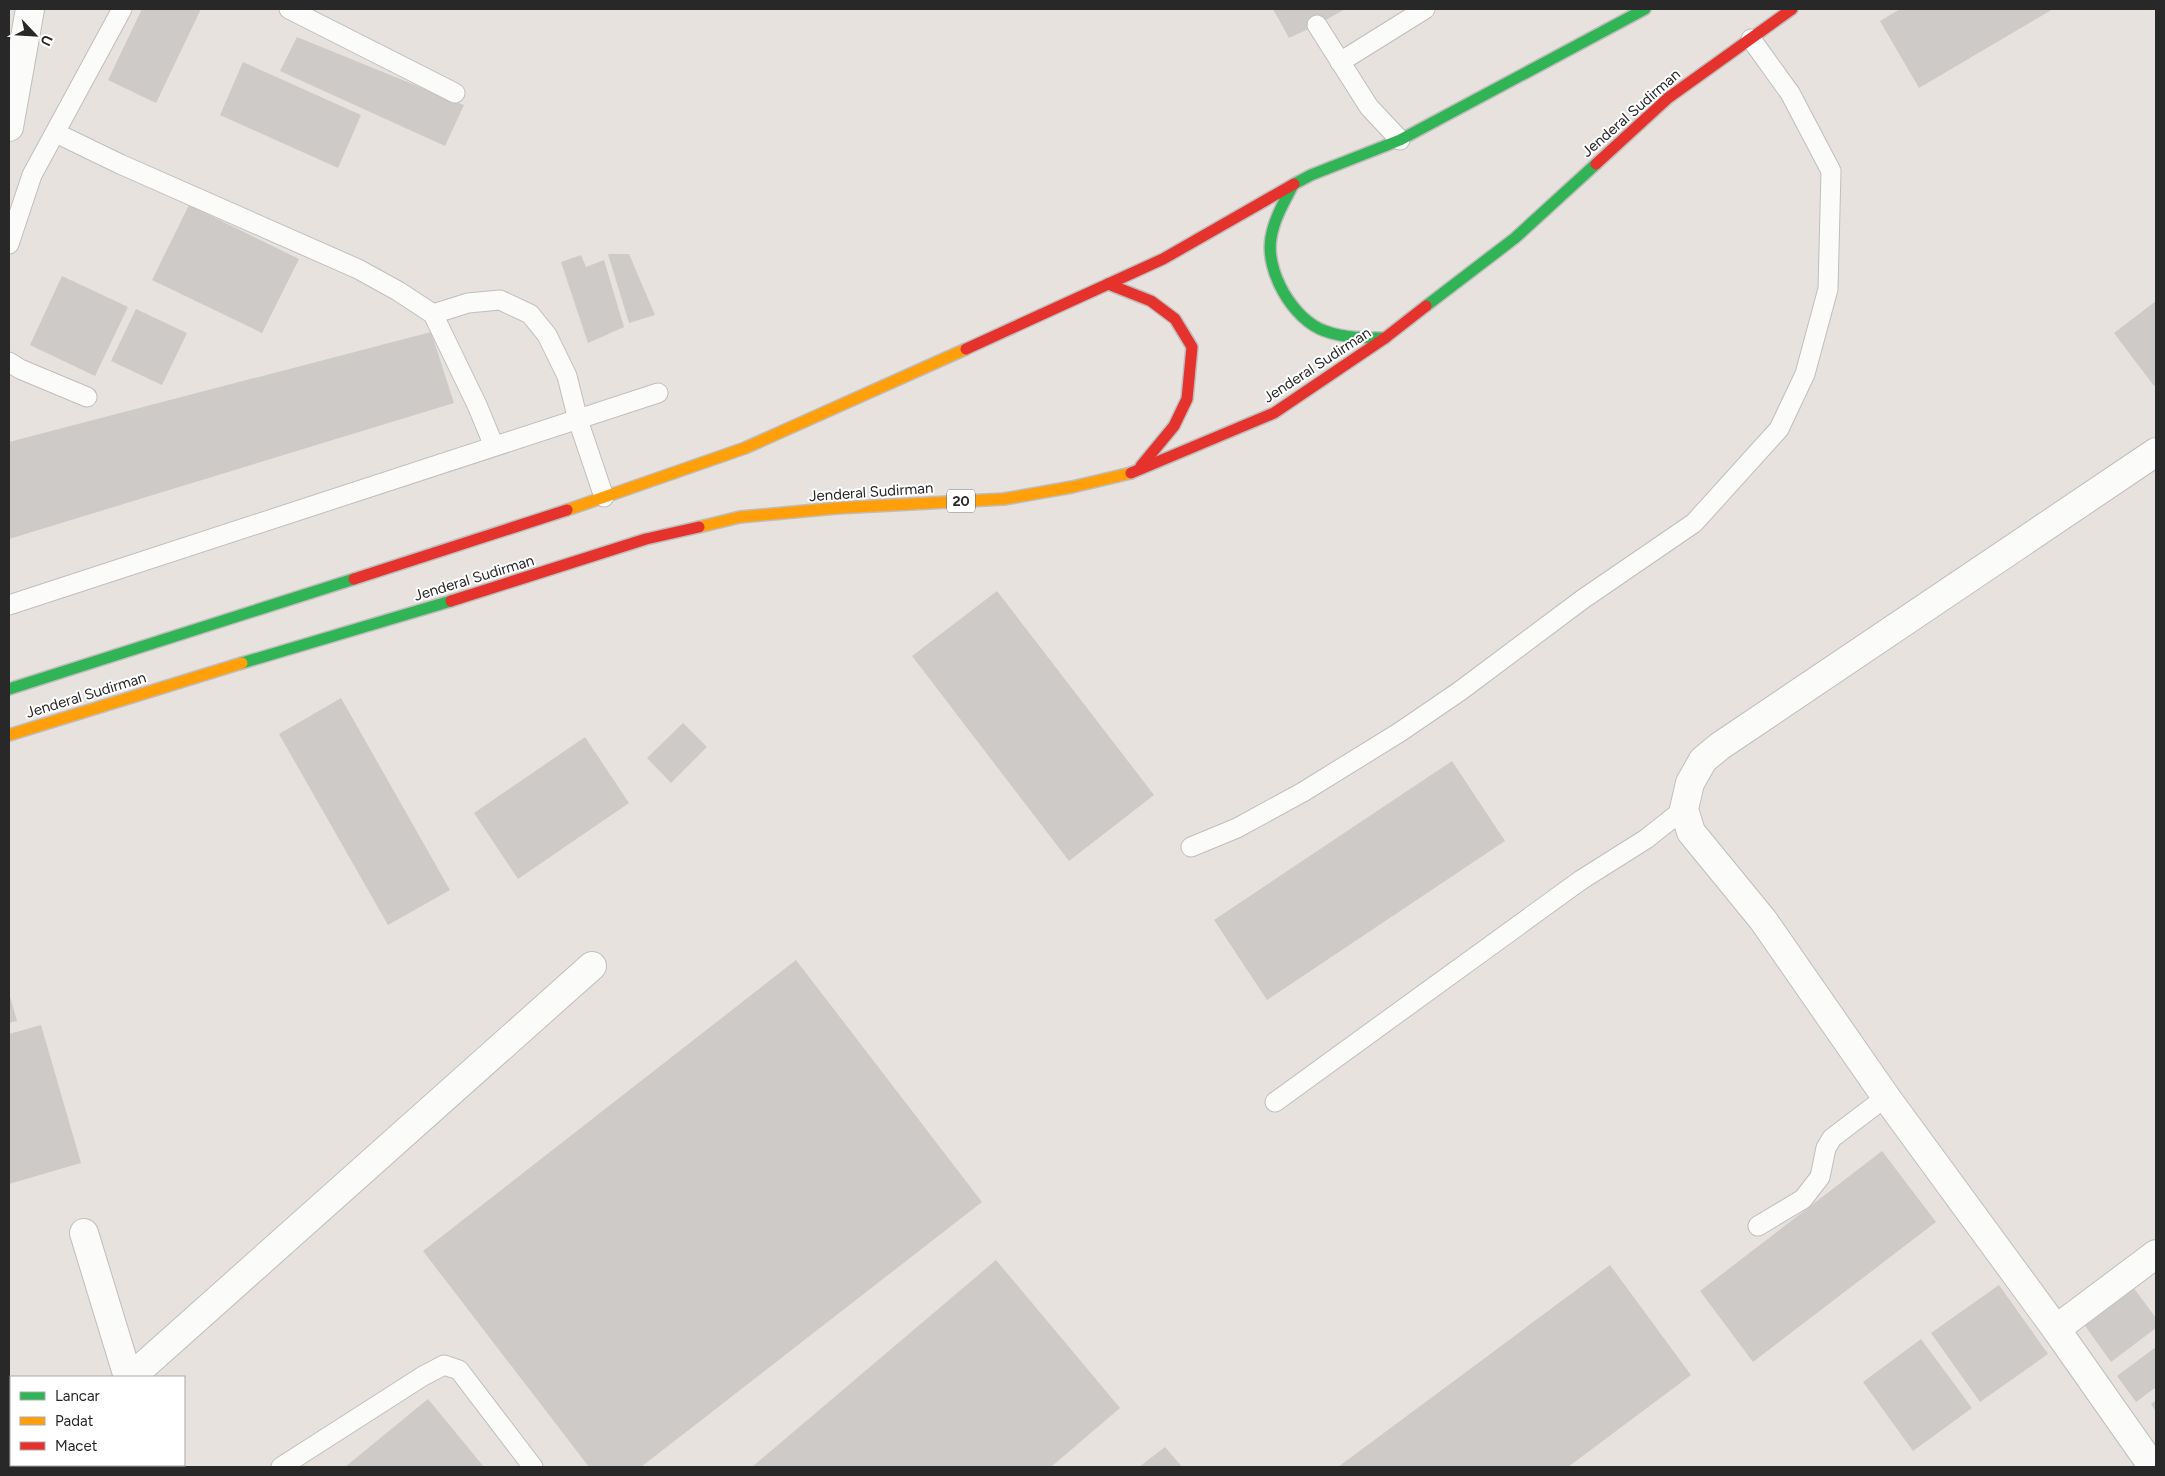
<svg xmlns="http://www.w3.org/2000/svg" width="2165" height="1476" viewBox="0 0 2165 1476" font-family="Figtree,sans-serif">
	<rect width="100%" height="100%" fill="#e7e2dd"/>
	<g fill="#cecac7">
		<polygon points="142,9 201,9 156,103 108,80"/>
		<polygon points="1273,9 1345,9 1317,25 1289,38"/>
		<polygon points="1900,9 2053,9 1919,88 1880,21"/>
		<polygon points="297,37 464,105 445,146 280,71"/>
		<polygon points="243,62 361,115 338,168 220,115"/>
		<polygon points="189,205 299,259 262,333 152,280"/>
		<polygon points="608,254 629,254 655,315 629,323"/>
		<polygon points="581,255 586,267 604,260 624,327 588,343 561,262"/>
		<polygon points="62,276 128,307 95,376 30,345"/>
		<polygon points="2156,301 2156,384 2154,386 2114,333"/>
		<polygon points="136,309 187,333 162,385 111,361"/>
		<polygon points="431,332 454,403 9,539 9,442"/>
		<polygon points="997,591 1154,795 1069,861 912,656"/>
		<polygon points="341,698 450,890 388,925 279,734"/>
		<polygon points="683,723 707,747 671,783 647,758"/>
		<polygon points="585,737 629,803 518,879 474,813"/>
		<polygon points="1452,761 1505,841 1267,1000 1214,920"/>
		<polygon points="796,960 982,1202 641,1467 589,1467 423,1251"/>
		<polygon points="9,993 17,1021 9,1023"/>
		<polygon points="41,1025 81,1163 9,1184 9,1034"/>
		<polygon points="1882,1151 1936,1222 1753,1362 1700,1291"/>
		<polygon points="996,1260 1120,1408 1051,1467 752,1467"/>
		<polygon points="1610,1265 1691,1375 1568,1467 1338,1467"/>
		<polygon points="1999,1285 2048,1354 1980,1402 1931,1333"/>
		<polygon points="2133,1287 2156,1318 2156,1328 2111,1362 2083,1323"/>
		<polygon points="1921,1339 1972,1408 1913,1451 1863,1382"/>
		<polygon points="2156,1347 2156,1387 2136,1402 2117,1376"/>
		<polygon points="428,1399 484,1467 345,1467"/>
		<polygon points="2156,1400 2156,1412 2151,1404"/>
		<polygon points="1165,1447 1182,1467 1139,1467"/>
	</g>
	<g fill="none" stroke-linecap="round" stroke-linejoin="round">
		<defs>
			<g id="lane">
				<polyline points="289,9 455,93"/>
				<polyline points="1317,25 1369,107 1400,140"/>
				<polyline points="1340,62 1425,9"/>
				<polyline points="56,133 120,164 358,269 398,291 433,314 477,405 494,446"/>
				<polyline points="9,244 32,175 122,9"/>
				<polyline points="433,314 468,303 500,300 530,314 547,335 567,376 578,420 604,497"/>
				<polyline points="9,362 20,369 87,397"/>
				<polyline points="9,605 658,393"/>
				<polyline points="1191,847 1237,828 1303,792 1400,732 1460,691 1583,599 1694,523 1779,429 1805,374 1828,289 1831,171 1790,93 1751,39"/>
				<polyline points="1275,1102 1581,880 1646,839 1684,809"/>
				<polyline points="1758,1226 1803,1199 1820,1177 1826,1148 1832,1138 1886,1097"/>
				<polyline points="281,1467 423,1376 444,1365 459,1370 533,1467"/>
			</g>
			<g id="street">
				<polyline points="9,127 30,9"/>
				<polyline points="84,1233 128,1377"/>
				<polyline points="2056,1329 2156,1254"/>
				<polyline points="131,1377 592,966"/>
				<polyline points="120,1467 120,1465"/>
				<polyline points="2153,1467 2056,1329 1886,1097 1763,920 1691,832 1684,809 1690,783 1703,760 1720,746 2156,452"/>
			</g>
			<g id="fast">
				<polyline points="1294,184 1311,175 1400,140 1645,9"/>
				<path d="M1293,185c-9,17 -19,34 -22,53 -6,33 22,82 54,93 19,7 40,7 60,7"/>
				<polyline points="1426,306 1515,238 1596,164"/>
				<polyline points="242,663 451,601"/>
				<polyline points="9,689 354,579"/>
			</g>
			<g id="slow">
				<polyline points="567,510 745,448 966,349"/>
				<polyline points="699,527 740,517 837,508 1004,499 1072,487 1131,473"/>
				<polyline points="9,735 242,663"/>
			</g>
			<g id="jam">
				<polyline points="1596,164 1668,98 1792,9"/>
				<polyline points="1108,284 1151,301 1175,319 1192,347 1187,399 1174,426 1141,466"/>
				<polyline points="966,349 1163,259 1294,184"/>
				<polyline points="1131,473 1274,413 1385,338 1426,306"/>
				<polyline points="354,579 567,510"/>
				<polyline points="451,601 646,539 699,527"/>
			</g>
		</defs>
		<use href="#lane" stroke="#c0bebf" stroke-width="21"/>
		<use href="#street" stroke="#c0bebf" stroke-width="30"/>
		<use href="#fast" stroke="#bfbdbc" stroke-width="14"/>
		<use href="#slow" stroke="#bfbdbc" stroke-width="14"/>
		<use href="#jam" stroke="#bfbdbc" stroke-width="14"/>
		<use href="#lane" stroke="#fbfbfa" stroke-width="19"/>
		<use href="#street" stroke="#fbfbfa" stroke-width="28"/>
		<use href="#fast" stroke="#30b455" stroke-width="11"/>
		<use href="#slow" stroke="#ff9f0a" stroke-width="11"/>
		<use href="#jam" stroke="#e5322d" stroke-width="11"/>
	</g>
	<g text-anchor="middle" stroke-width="4" stroke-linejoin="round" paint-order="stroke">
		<rect fill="#fff" stroke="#686868" stroke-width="1" x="947" y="489.5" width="28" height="23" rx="4"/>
		<g font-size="14" font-weight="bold" fill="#282828">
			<text x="961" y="506">20</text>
		</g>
		<g font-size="15" fill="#282828" stroke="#fff">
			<text transform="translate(1631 113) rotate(-41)" y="5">Jenderal Sudirman</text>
			<text transform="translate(1317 365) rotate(-33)" y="5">Jenderal Sudirman</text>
			<text transform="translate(871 492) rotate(-4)" y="5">Jenderal Sudirman</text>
			<text transform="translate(474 578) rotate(-17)" y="5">Jenderal Sudirman</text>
			<text transform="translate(86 695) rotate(-17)" y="5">Jenderal Sudirman</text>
		</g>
	</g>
	<rect width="2165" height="1476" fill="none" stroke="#282828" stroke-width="20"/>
	<rect x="10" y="1376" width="175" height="90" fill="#ffffff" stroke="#a9a9a9"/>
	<rect x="20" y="1392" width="25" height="8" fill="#30b455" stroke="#a9a9a9"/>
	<text x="55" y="1401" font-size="15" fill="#282828">Lancar</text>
	<rect x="20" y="1417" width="25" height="8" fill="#ff9f0a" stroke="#a9a9a9"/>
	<text x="55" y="1426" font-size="15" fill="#282828">Padat</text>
	<rect x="20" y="1442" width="25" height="8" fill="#e5322d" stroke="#a9a9a9"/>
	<text x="55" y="1451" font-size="15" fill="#282828">Macet</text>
	<g transform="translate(35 35) rotate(115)" stroke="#ffffff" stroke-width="4" paint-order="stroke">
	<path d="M0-4L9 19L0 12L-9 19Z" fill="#282828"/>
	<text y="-8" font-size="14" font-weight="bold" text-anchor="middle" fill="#282828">U</text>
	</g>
</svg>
